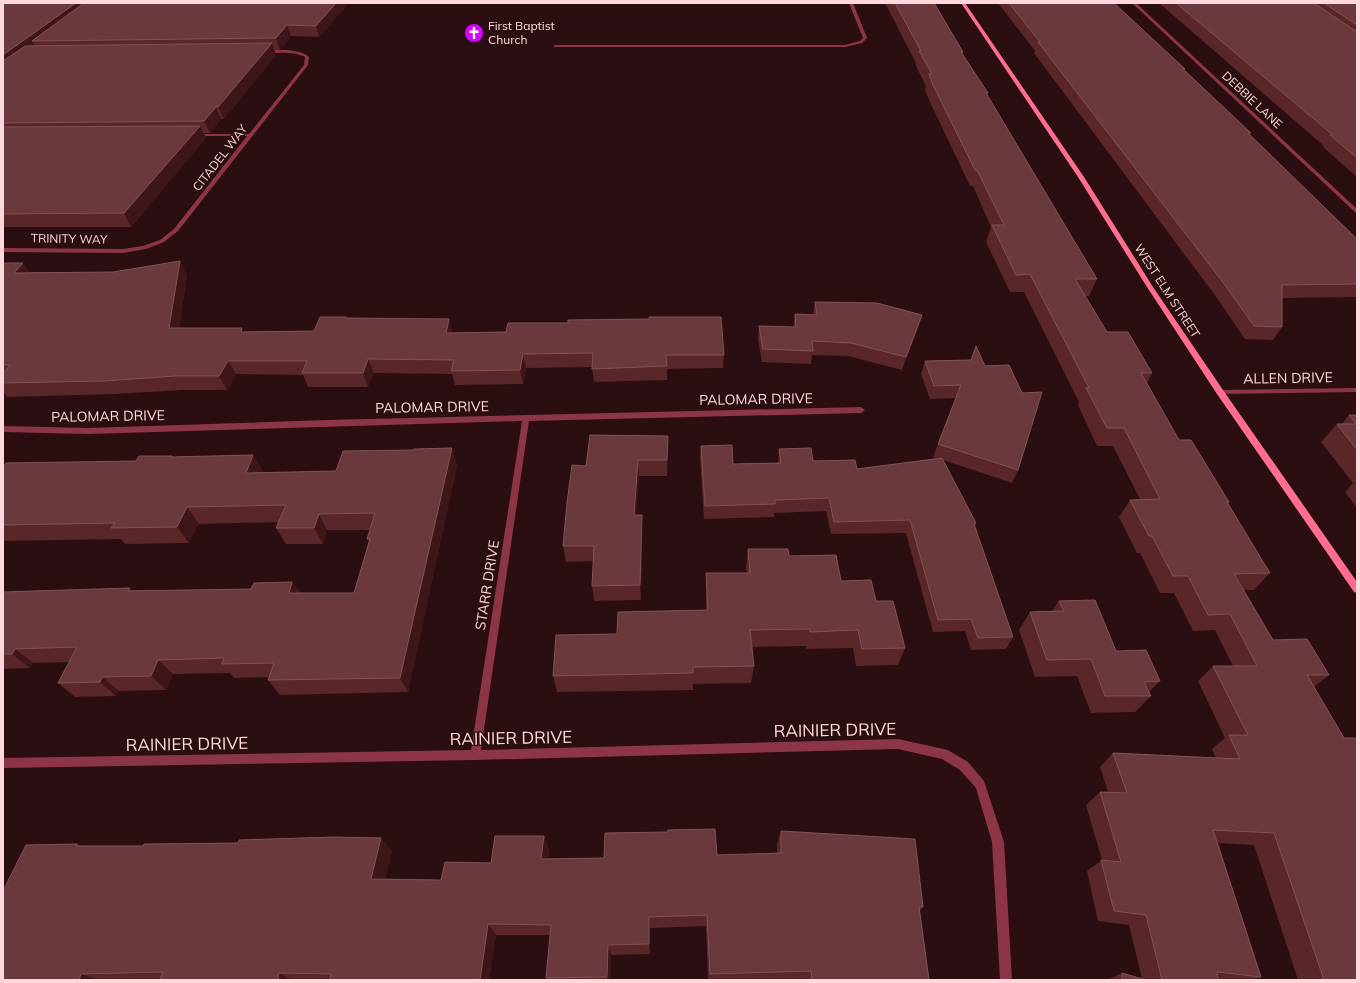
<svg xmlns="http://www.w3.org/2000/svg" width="1360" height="983" viewBox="0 0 1360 983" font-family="Mulish,sans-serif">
	<rect width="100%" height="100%" fill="#2a0e11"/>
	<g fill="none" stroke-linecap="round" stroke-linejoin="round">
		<polygon fill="#8c3549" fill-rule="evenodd" points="849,3 853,3 867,38 862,43 845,47 555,47 553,46 555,45 845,45 860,41 863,38"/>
		<g fill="#8c3549" fill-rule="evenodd">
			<polygon points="1132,3 1136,3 1357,209 1357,214"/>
			<path d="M264,51c13,-1 34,-3 45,6l-1,8 -130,166 -14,11 -18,7 -23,4 -120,-1v-4l120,1 20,-3 17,-6 14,-11 73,-93h-55v-2h57l55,-69 1,-8c-11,-6 -27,-4 -40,-4l-2,-1z"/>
			<polygon points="1357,388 1357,392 1220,394 1216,392 1220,390"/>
			<polygon points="861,407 865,410 861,413 529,421 481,750 898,739 948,750 968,762 984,781 1004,842 1012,980 1000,980 992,842 976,788 960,770 942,759 898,749 475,760 3,768 3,758 471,750 522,421 88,434 3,432 3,426 88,428 327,420"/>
		</g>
		<polygon fill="#ff6e91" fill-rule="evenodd" points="961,3 965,3 1084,177 1153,287 1223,390 1357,582 1357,593 1354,592 1217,394 1147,287 1078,177"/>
	</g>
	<g fill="#59262a">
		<polygon points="885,3 934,3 963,52 963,55 988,93 987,96 1097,279 1089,296 1085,296 1107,332 1152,373 1147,383 1179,440 1229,502 1228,504 1270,573 1254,590 1244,590 1273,640 1329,675 1314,687 1357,980 1298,980 1254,845 1218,843 1261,977 1253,980 1107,980 1122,973 1142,979 1129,925 1098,921 1087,871 1102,860 1086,805 1100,792 1108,792 1100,767 1113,753 1216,758 1212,749 1225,738 1198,681 1213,666 1233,666 1215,630 1193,631 1174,593 1160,593 1140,553 1137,553 1119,517 1130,500 1140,499 1113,446 1097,446 1078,405 1079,402 1024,292 1010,292 986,242 991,227 973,186 970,186 929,100 925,90 926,86 916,66 916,63"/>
		<polygon points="998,3 1114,3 1185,69 1184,70 1251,133 1250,135 1357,239 1357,297 1282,298 1282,327 1273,340 1245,339 1214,294 1034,53 1035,51"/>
		<polygon points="1159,3 1357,3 1357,177 1323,147 1324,146"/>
		<polygon points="347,5 319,37 291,36 280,50 274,50 276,55 224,119 221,119 210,133 204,133 206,138 131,227 3,227 3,6"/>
		<polygon points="3,263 30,272 187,275 179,328 244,332 314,331 347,318 453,333 724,355 723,368 667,369 667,380 594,382 592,367 526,368 523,384 455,385 452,374 374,373 368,387 308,387 303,375 236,374 227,390 183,390 114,394 7,397 3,391"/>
		<polygon points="815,302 918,328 902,370 848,356 812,355 811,364 762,362 758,339 759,326 793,327 795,314 813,315"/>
		<polygon points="971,360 1018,470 1012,483 943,460 976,523 975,527 1013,637 1006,649 971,650 965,631 933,632 906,533 831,534 826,511 774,513 774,517 704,519 700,459 701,446 733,464 778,463 779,449 813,461 857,469 938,459 933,457 956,398 930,399 921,374 925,361"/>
		<polygon points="1349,415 1357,415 1357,508 1345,492 1353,483 1321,442 1337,424 1342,424"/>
		<polygon points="668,436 668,452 667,476 639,476 636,515 642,530 641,600 594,601 592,586 593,561 566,562 563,546 586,466"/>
		<polygon points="253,455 263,472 262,473 336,471 457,465 408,692 280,695 268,680 269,677 234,678 230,673 173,674 166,690 119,691 116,696 75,697 58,683 69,662 33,663 30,668 3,669 3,592 251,589 292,582 300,593 354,593 369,541 367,539 370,530 327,530 323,544 286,544 276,528 279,522 199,524 189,543 125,544 121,539 3,541 3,466 136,461 172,456 174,457"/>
		<polygon points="748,549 789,556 841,581 876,601 905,648 898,665 856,666 853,648 806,649 806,646 752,647 754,666 751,683 693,684 693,690 557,692 553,676 617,634 706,610 706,573 747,573 746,568"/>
		<polygon points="1059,601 1116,651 1160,681 1149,692 1151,696 1135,712 1091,713 1077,676 1035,677 1019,630 1030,612 1052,611"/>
		<polygon points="781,831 923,907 920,911 929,980 708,980 706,926 650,928 650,954 611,955 610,980 548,980 546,978 550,935 496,935 489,980 3,980 4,889 77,844 82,846 143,846 381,838 392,851 385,879 441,880 491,863 544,836 549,849 548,859 604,858 777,853 777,844"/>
	</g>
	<g fill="#3e1518">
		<polygon points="76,3 96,3 32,41 36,47 3,71 3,55"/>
		<polygon points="336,3 346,3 347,5 319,37 316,26"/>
		<polygon points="287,25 291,36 280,50 276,38"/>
		<polygon points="272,43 276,55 224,119 218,107"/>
		<polygon points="216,107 221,119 210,133 204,121"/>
		<polygon points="200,126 206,138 131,227 124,213"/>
		<polygon points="180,261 187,275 177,341 169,328"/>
		<polygon points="23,263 32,276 14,273"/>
		<polygon points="922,315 918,328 902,370 906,357"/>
		<polygon points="449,319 453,333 446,333"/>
		<polygon points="523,354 526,368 523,384 520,370"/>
		<polygon points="368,359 374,373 368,387 363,373"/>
		<polygon points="228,361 236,374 227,390 219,376"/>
		<polygon points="668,436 668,452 667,476 667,460"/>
		<polygon points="452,448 457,465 408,692 400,678"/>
		<polygon points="253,455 263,472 256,489 246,473"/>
		<polygon points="638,460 639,476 635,531 634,515"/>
		<polygon points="187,507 199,524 189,543 177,527"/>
		<polygon points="319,514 327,530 323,544 314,528"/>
		<polygon points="642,515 642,530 641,600 640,585"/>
		<polygon points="292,582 302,598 289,593"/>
		<polygon points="130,588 144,603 128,591"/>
		<polygon points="15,649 33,663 30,668 12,654"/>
		<polygon points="158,660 173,674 166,690 151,676"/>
		<polygon points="102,677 119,691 116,696 100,682"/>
		<polygon points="544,836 549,849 547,871 541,859"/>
		<polygon points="381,838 392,851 382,891 371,879"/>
		<polygon points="649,917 650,928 650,954 649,944"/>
		<polygon points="488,924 496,935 489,980 480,980"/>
		<polygon points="608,945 611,955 610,980 608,980 607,977"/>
		<polygon points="279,973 292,980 278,980"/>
		<polygon points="81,974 99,980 79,980"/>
	</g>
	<g fill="#6a393d" stroke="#825256">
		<polygon points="8,3 76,3 3,55 3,6"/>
		<polygon points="84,3 336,3 316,26 287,25 276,38 32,41"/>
		<polygon points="895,3 934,3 963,52 961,52 988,93 986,93 1097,279 1075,279 1107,332 1128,332 1152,373 1141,373 1179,440 1191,440 1229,502 1227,502 1270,573 1234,574 1273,640 1307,639 1329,675 1307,675 1344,738 1357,738 1357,980 1324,980 1274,833 1213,830 1261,977 1217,972 1218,980 1162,980 1146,915 1114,911 1101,860 1121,862 1100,792 1127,793 1113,753 1240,759 1229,735 1248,735 1213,666 1257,666 1230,614 1208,615 1188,576 1173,576 1152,536 1149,536 1130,500 1160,499 1124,428 1107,428 1086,388 1089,388 1030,274 1016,275 992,225 1004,225 977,170 975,170 933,85 929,74 932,74 919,51 921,51"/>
		<polygon points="1009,3 1114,3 1185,69 1183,69 1251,133 1248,133 1357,239 1357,284 1282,285 1282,327 1254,326 1222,281 1038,42 1040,42"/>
		<polygon points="1176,3 1314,3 1357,32 1357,158 1330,135 1333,135"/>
		<polygon points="1324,3 1357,3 1357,25"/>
		<polygon points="272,43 218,107 216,107 204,121 3,123 3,61 25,46"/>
		<polygon points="200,126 124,213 3,214 3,127"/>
		<polygon points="180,261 169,328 242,328 241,332 314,331 320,317 346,317 346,318 449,319 446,333 506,332 508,323 568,323 568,320 649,319 649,317 721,317 724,355 666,355 667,366 592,369 593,353 523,354 520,370 451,371 454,360 368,359 363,373 302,373 307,361 228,361 219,376 175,376 104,381 3,383 3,374 10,365 3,365 3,263 23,263 14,273 113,272"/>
		<polygon points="815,302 877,303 922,315 906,357 851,343 812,341 813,351 763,349 759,326 796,327 795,314 817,315"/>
		<polygon points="976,346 985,366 1009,365 1022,393 1042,392 1018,470 938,444 961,385 934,386 925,361 971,360"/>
		<polygon points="1349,415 1357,415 1357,450 1337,424 1356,424"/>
		<polygon points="590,435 668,436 667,460 638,460 634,515 642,515 640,585 592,586 594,546 563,546 567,503 572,465 586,466"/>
		<polygon points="732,445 733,464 781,463 779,449 811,448 813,461 855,460 857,469 942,458 976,523 974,524 1013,637 978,638 971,619 938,620 910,520 834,522 829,498 775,500 775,504 705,506 701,446"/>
		<polygon points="452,448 400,678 268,680 274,663 222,664 224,658 158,660 151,676 102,677 100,682 58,683 77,647 15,649 12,654 3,654 3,592 130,588 128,591 251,589 254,583 292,582 289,593 354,593 370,539 367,539 375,513 319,514 314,528 276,528 286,505 187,507 177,527 111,528 115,523 3,525 3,466 6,463 136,461 139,456 172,456 171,457 253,455 246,473 336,471 343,451 414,450 414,449"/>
		<polygon points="748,549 788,549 789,556 836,555 841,581 871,580 876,601 893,601 905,648 862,649 858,630 810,632 810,629 750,630 754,666 693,667 693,673 553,676 556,635 617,634 618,612 708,610 706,573 750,573"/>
		<polygon points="1095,600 1116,651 1146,650 1160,681 1144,682 1151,696 1105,696 1091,659 1047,660 1030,612 1064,611 1059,601"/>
		<polygon points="715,829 717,855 781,853 781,831 915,839 923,907 919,907 929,980 812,980 811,971 710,974 707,915 649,917 649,944 608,945 607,977 546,978 551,925 488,924 480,980 330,980 331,974 279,973 278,980 160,980 163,972 81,974 79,980 3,980 3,889 4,889 26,845 77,844 76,846 143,846 144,844 238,843 239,840 333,837 381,838 371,879 441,880 445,862 491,863 495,836 544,836 541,859 604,858 605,833 668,832 668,830"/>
		<polygon points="1122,973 1146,980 1122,980"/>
	</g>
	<defs>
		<symbol id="church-disc" viewBox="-11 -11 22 22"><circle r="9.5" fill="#d503ff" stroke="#2a0e11"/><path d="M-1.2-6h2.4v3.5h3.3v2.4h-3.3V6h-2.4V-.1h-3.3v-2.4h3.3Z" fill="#fff"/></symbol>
	</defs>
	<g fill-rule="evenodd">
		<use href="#church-disc" x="463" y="22" width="22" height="22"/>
	</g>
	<g text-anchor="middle" stroke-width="3" stroke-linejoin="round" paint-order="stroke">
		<g font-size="12" fill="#ffd7dd" stroke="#2a0e11" text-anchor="start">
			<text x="488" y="30">First Baptist<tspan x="488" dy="14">Church</tspan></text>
		</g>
		<g font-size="12" fill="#ffd7dd" stroke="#2a0e11">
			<text transform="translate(1252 100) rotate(43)" y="4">DEBBIE LANE</text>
			<text transform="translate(220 158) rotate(-52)" y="4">CITADEL WAY</text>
			<text transform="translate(69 239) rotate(1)" y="4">TRINITY WAY</text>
			<text transform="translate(1167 291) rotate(57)" y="4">WEST ELM STREET</text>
		</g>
		<g font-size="14" fill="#ffd7dd" stroke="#2a0e11">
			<text transform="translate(1288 378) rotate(-1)" y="5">ALLEN DRIVE</text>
			<text transform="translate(756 399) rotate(-1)" y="5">PALOMAR DRIVE</text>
			<text transform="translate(432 407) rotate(-1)" y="5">PALOMAR DRIVE</text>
			<text transform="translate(108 416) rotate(-1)" y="5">PALOMAR DRIVE</text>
			<text transform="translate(487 585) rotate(-81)" y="5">STARR DRIVE</text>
		</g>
		<g font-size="17" fill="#ffd7dd" stroke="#2a0e11">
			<text transform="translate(835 730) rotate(-1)" y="6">RAINIER DRIVE</text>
			<text transform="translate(511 738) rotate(-1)" y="6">RAINIER DRIVE</text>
			<text transform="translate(187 744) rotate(-1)" y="6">RAINIER DRIVE</text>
		</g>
	</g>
	<rect width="1360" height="983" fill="none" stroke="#ffd7dd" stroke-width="8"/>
</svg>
